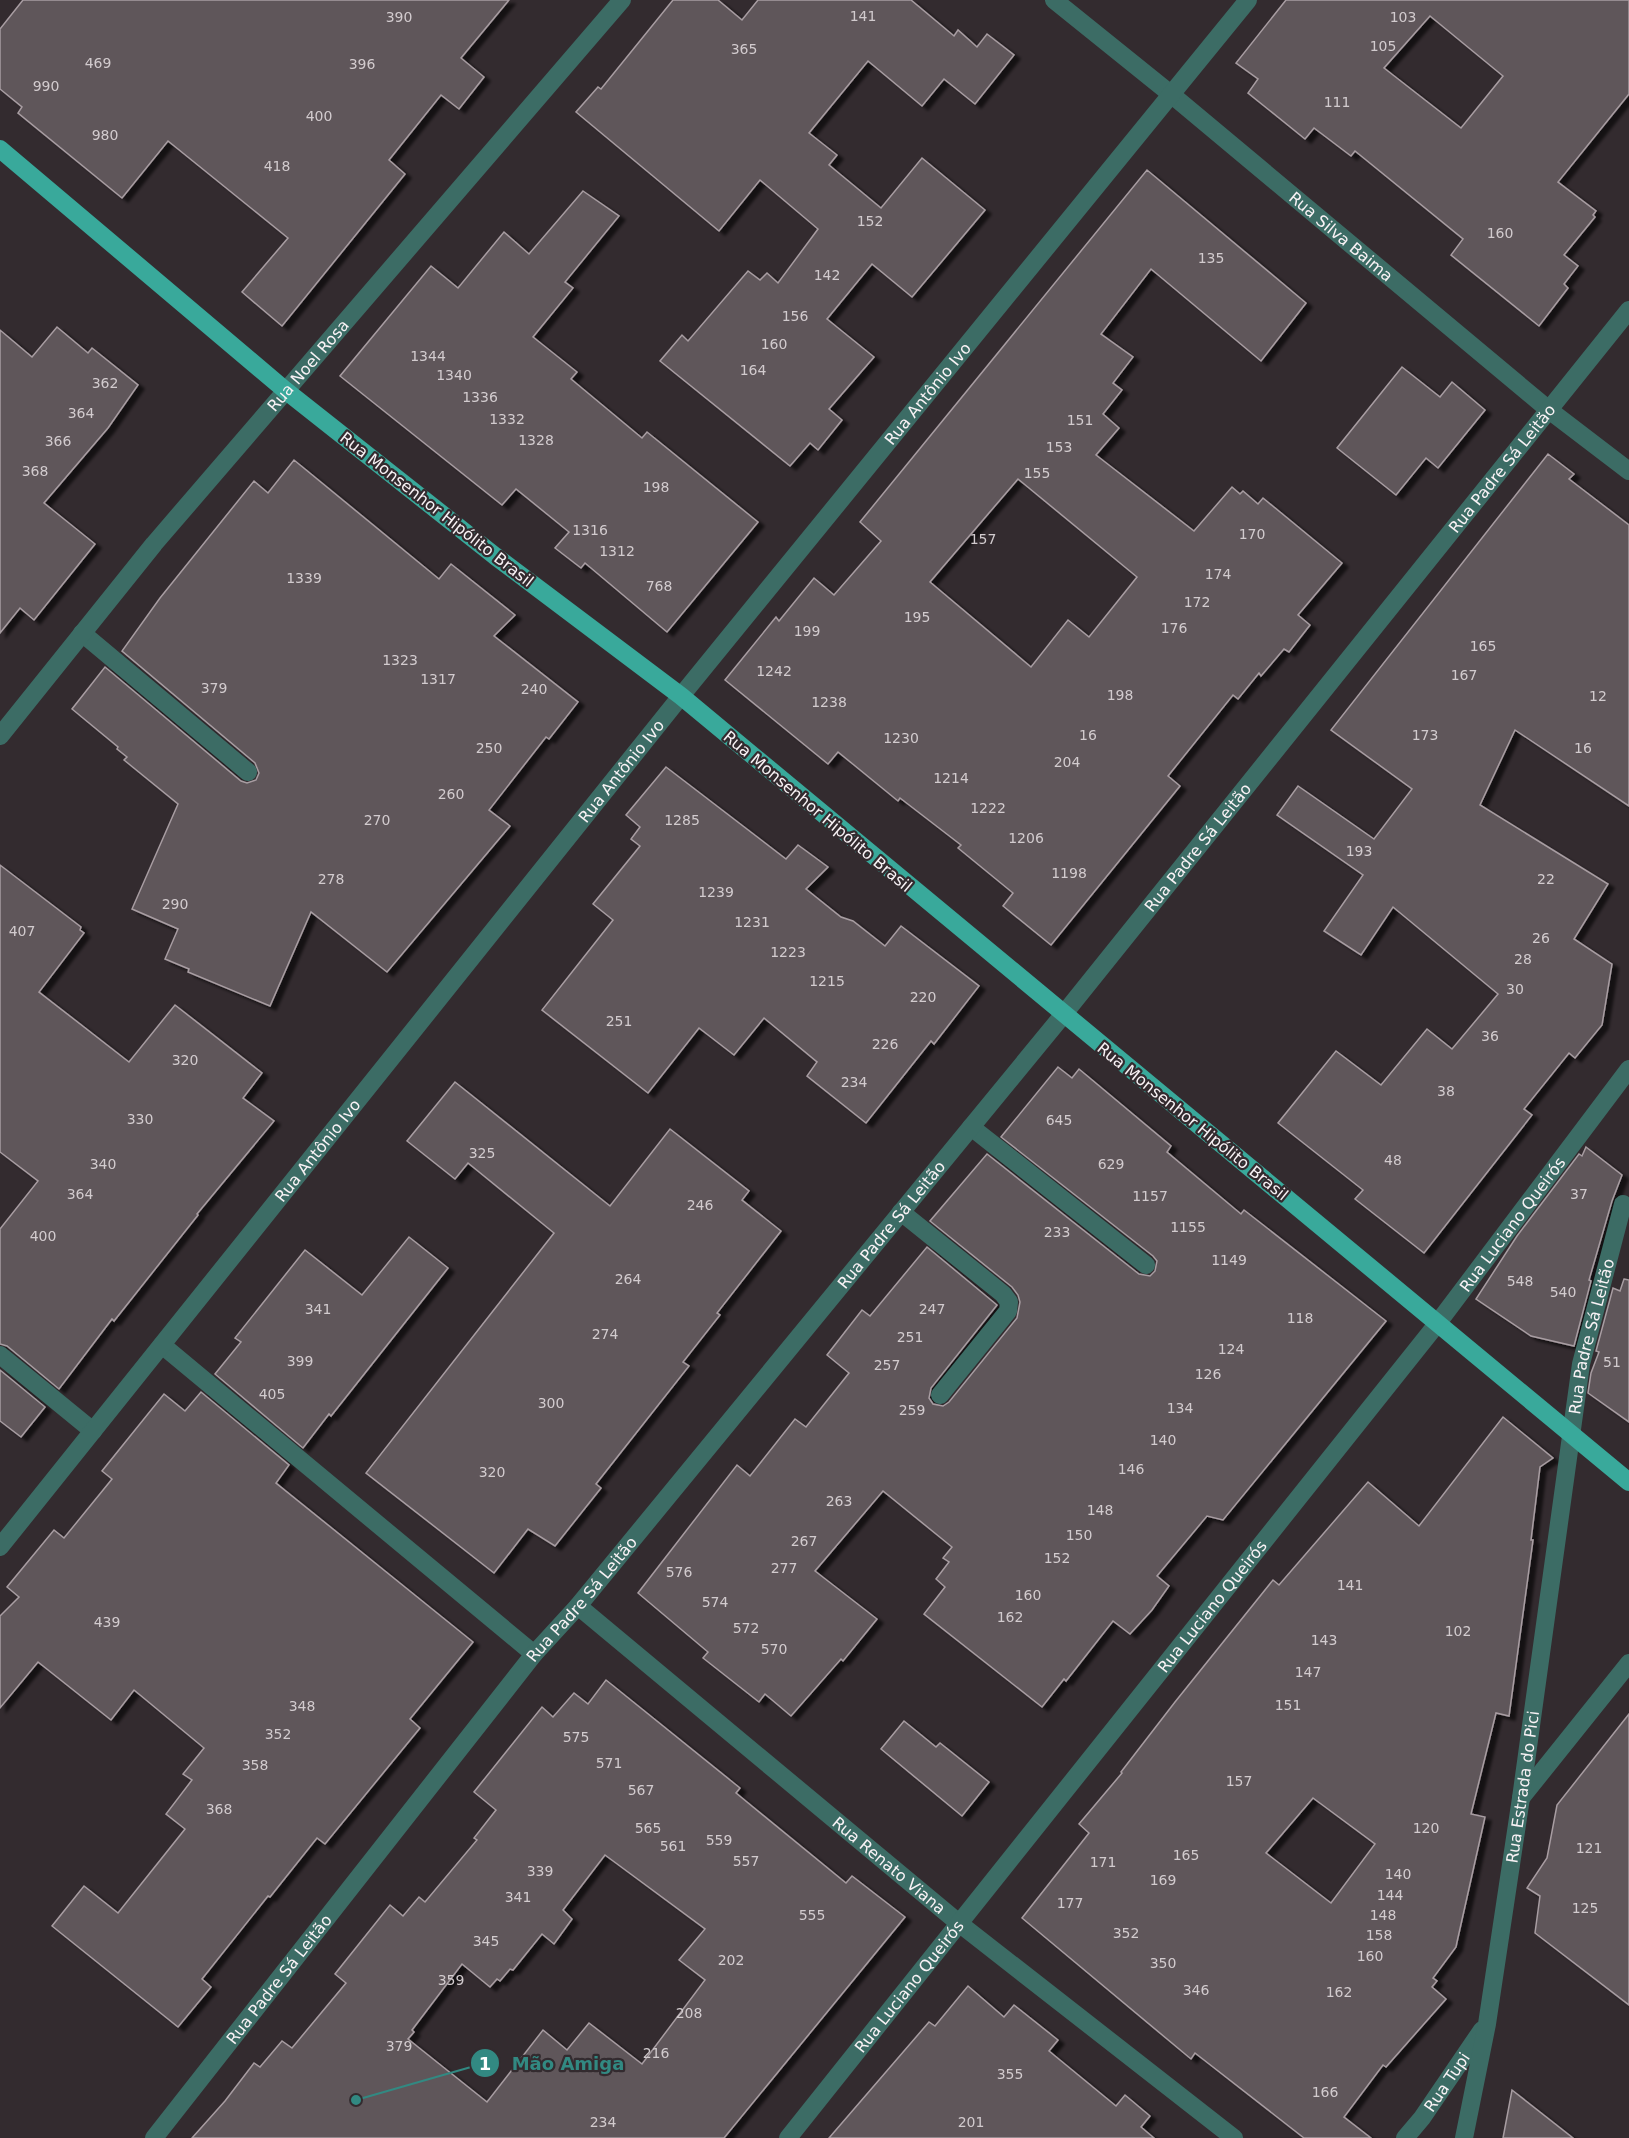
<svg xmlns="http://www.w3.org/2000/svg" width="1629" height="2138" viewBox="0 0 1629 2138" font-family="'DejaVu Sans',sans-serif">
	<defs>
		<filter id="shadow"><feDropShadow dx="6" dy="4" stdDeviation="1.5" flood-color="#0009"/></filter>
	</defs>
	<rect width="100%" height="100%" fill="#332b2f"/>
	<g fill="#5f565a" stroke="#a89da2" stroke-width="1.5" fill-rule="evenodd" filter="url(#shadow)">
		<polygon points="23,0 509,0 461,58 484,77 459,109 441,95 389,160 405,174 282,326 242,292 288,238 168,141 122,198 18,113 22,107 0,89 0,29"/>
		<polygon points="673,0 718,0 742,20 758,0 911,0 954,36 958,30 977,47 987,34 1014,55 975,104 944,79 922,106 868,61 809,133 837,155 829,165 881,208 922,158 985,210 912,297 872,264 827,319 874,357 829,409 842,420 818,450 810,443 790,466 660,361 682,335 688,341 748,271 760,280 767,273 778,283 818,229 760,180 719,231 576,112 598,87 601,89"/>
		<path d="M1286,0h343v94l-71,88 38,29 -3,4 2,2 -31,38 14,11 -14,18 4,4 -29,38 -88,-71 12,-16 -108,-88 -4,5 -37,-28 -9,11 -57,-46 10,-14 -22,-16zM1430,16l73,60 -42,52 -77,-60z"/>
		<path d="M1147,170l159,133 -45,58 -110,-92 -50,65 32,23 -20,26 9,7 -19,24 16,14 -23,27 98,76 38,-44 8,7 3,-3 15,13 5,-6 79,65 -44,52 12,10 -21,27 -5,-3 -23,27 -2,-3 -21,26 -5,-4 -65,81 12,10 -129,159 -48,-39 10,-13 -55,-45 3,-3 -61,-47 -2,3 -60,-49 -10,12 -103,-84 51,-63 3,4 35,-43 20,17 47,-54 -21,-19zM1018,479l119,98 -48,60 -21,-17 -37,47 -101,-85z"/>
		<polygon points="583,191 619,216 565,282 573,288 533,337 577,372 571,379 642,438 647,432 758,522 667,632 585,563 581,568 555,548 569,532 516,489 502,505 340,376 431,266 458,288 504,232 529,254"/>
		<polygon points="57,327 88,353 92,348 138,385 108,428 44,503 95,544 34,620 20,608 0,633 0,330 32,357"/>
		<polygon points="1402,367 1440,397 1452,382 1485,410 1438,468 1426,458 1396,495 1337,448"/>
		<polygon points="1548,454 1574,474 1569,479 1629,525 1629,806 1515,730 1480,805 1608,884 1574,939 1612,964 1602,1025 1575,1058 1569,1053 1524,1109 1532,1115 1424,1253 1355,1199 1363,1190 1278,1123 1336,1051 1381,1085 1427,1029 1452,1049 1498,994 1393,907 1361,955 1324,931 1363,875 1277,815 1298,786 1374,839 1412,789 1331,730"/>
		<polygon points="294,460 439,579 451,564 515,615 494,636 578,702 549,739 546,737 489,810 510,826 387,972 311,912 270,1006 188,972 189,969 165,959 178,929 132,909 178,804 124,760 127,757 117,749 118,747 72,709 105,667 241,781 247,783 256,780 259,773 255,763 122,651 160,598 254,481 268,493"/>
		<polygon points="666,767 786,859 798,845 828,867 806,889 841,917 853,921 885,946 901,926 979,986 934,1044 931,1041 866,1123 807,1076 817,1062 764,1018 734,1055 699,1028 648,1093 542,1010 613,920 593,904 640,846 631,839 640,827 626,815"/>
		<polygon points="0,865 81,927 80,930 84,933 39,992 129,1062 175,1005 262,1073 243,1098 274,1121 197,1214 198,1215 114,1321 112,1319 59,1389 7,1346 0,1344 0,1229 38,1181 0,1152"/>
		<polygon points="1058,1067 1072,1078 1079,1069 1171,1146 1167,1152 1241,1214 1244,1210 1386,1321 1223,1520 1207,1516 1157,1576 1169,1586 1152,1610 1130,1634 1113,1621 1066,1681 1064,1679 1042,1707 924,1614 945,1587 936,1579 949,1562 943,1558 952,1547 883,1491 815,1571 877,1619 843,1661 841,1659 791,1716 765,1694 759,1702 703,1658 708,1652 638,1593 737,1465 750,1476 795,1419 806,1427 849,1373 827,1355 862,1310 870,1316 927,1247 997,1305 931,1388 929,1398 933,1404 943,1406 949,1402 1017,1318 1020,1302 1018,1295 1012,1287 930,1221 987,1154 1139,1274 1150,1276 1155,1271 1157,1261 1153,1256 1001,1137"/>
		<polygon points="455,1082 610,1206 670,1129 749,1191 742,1200 781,1231 717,1313 720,1315 683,1362 689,1366 596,1484 601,1488 555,1546 528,1529 494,1573 366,1473 554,1233 468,1163 455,1179 407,1141"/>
		<polygon points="1586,1147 1622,1175 1612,1201 1589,1280 1591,1281 1574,1346 1531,1336 1476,1299 1517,1236 1579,1154 1582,1156"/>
		<polygon points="409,1237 448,1268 331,1416 329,1414 303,1448 215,1374 241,1342 235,1338 305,1250 362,1295"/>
		<polygon points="1624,1279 1629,1280 1629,1422 1588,1393 1591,1373 1599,1352 1596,1351 1613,1288 1620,1291"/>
		<polygon points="0,1370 45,1407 21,1437 0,1421"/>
		<polygon points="201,1392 289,1465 276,1483 473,1642 410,1719 420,1728 325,1844 317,1838 270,1897 268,1896 202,1979 211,1987 178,2027 52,1926 84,1886 118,1913 185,1829 166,1814 192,1780 183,1774 204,1748 134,1690 111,1720 38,1662 0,1708 0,1616 19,1597 7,1587 54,1530 64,1538 112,1479 102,1471 164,1394 185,1411"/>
		<path d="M1503,1417l50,41 -13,9 -9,73h2l-24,176 -13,-3 -25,101 14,3 -28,125 -1,5 -23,31 4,3 -5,6 14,12 -60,68 -3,-2 -39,52 27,21h-67l-109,-85 -4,6 -169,-141 67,-85 -10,-9 43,-51 -1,-1 54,-70 98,-122 6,5 89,-103 51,44zM1313,1798l62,46 -44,59 -65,-50z"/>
		<path d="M606,1680l134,108 -4,5 110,90 6,-7 53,41 -181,221h-532l33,-37 29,-38 6,4 22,-26 10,7 54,-65 -11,-9 55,-69 13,11 16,-19 6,5 52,-62 -3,-2 22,-28 -22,-18 68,-85 11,10 21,-24 14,11zM605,1855l100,74 -26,31 26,20 -63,84 -53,-41 -22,27 -24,-20 -56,72 -79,-63 6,-7 -2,-2 50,-66 28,23 7,-8 3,2 10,-12 3,1 29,-36 12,10 18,-25 -9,-9z"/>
		<polygon points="1629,1714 1629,2005 1535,1933 1540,1896 1527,1888 1547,1858 1557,1805"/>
		<polygon points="904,1721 936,1747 940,1743 989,1782 962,1816 881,1749"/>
		<polygon points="968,1986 1004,2017 1014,2005 1058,2040 1049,2051 1116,2106 1125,2095 1150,2116 1141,2127 1154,2138 829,2138 929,2022 935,2026"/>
		<polygon points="1512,2090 1573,2138 1503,2138"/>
	</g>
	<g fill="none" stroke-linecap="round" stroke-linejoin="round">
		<g stroke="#3c6c65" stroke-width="18">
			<path id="s1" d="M1054,0l118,95 377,315 80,61"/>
			<polyline points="82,633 248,772"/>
			<path id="s2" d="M0,736l154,-192 468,-544"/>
			<polyline points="971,1127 1146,1265"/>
			<polyline points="901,1212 1003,1294 1009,1302 1008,1311 940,1395"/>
			<polyline points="162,1345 534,1654"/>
			<polyline points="0,1355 93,1431"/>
			<path id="s3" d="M0,1547l681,-851 567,-696"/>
			<path id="s4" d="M578,1606l382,318 274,214"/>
			<polyline points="1521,1798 1629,1663"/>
			<path id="s5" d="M154,2138l380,-484 44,-48 485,-591 566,-705"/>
			<path id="s6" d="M788,2138l649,-814 192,-255"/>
			<path id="s7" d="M1405,2138l17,-20 60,-88"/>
			<path id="s8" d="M1464,2138l23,-114 34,-226 60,-434 42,-160"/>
		</g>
		<polyline stroke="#39a99b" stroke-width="18" points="0,149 285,390 495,556 681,696 1629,1482"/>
	</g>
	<g text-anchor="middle" stroke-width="4.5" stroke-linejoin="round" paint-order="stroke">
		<g font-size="14" fill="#d2cbce">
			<text x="863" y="21">141</text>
			<text x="399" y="22">390</text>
			<text x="1403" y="22">103</text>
			<text x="1383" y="51">105</text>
			<text x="744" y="54">365</text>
			<text x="98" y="68">469</text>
			<text x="362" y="69">396</text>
			<text x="46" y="91">990</text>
			<text x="1337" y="107">111</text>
			<text x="319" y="121">400</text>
			<text x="105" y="140">980</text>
			<text x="277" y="171">418</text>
			<text x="870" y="226">152</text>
			<text x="1500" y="238">160</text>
			<text x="1211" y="263">135</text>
			<text x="827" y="280">142</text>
			<text x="795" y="321">156</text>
			<text x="774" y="349">160</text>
			<text x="428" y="361">1344</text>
			<text x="753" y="375">164</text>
			<text x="454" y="380">1340</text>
			<text x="105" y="388">362</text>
			<text x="480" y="402">1336</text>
			<text x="81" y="418">364</text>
			<text x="507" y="424">1332</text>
			<text x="1080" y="425">151</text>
			<text x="536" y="445">1328</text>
			<text x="58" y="446">366</text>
			<text x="1059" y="452">153</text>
			<text x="35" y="476">368</text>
			<text x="1037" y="478">155</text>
			<text x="656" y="492">198</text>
			<text x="590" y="535">1316</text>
			<text x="1252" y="539">170</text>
			<text x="983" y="544">157</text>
			<text x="617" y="556">1312</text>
			<text x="1218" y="579">174</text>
			<text x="304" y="583">1339</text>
			<text x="659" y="591">768</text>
			<text x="1197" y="607">172</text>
			<text x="917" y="622">195</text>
			<text x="1174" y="633">176</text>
			<text x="807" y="636">199</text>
			<text x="1483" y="651">165</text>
			<text x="400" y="665">1323</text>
			<text x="774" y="676">1242</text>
			<text x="1464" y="680">167</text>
			<text x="438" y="684">1317</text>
			<text x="214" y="693">379</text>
			<text x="534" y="694">240</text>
			<text x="1120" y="700">198</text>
			<text x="1598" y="701">12</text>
			<text x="829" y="707">1238</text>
			<text x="1088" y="740">16</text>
			<text x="1425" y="740">173</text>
			<text x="901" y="743">1230</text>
			<text x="489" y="753">250</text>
			<text x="1583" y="753">16</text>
			<text x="1067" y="767">204</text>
			<text x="951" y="783">1214</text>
			<text x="451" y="799">260</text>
			<text x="988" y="813">1222</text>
			<text x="377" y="825">270</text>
			<text x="682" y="825">1285</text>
			<text x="1026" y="843">1206</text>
			<text x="1359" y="856">193</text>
			<text x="1069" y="878">1198</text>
			<text x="331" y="884">278</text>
			<text x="1546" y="884">22</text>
			<text x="716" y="897">1239</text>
			<text x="175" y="909">290</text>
			<text x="752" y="927">1231</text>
			<text x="22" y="936">407</text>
			<text x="1541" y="943">26</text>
			<text x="788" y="957">1223</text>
			<text x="1523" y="964">28</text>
			<text x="827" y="986">1215</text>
			<text x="1515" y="994">30</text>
			<text x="923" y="1002">220</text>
			<text x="619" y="1026">251</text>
			<text x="1490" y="1041">36</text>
			<text x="885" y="1049">226</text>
			<text x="185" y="1065">320</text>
			<text x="854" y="1087">234</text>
			<text x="1446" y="1096">38</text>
			<text x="140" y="1124">330</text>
			<text x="1059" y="1125">645</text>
			<text x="482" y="1158">325</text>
			<text x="1393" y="1165">48</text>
			<text x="103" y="1169">340</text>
			<text x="1111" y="1169">629</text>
			<text x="80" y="1199">364</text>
			<text x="1579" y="1199">37</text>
			<text x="1150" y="1201">1157</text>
			<text x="700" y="1210">246</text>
			<text x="1188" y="1232">1155</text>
			<text x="1057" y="1237">233</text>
			<text x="43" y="1241">400</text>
			<text x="1229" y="1265">1149</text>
			<text x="628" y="1284">264</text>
			<text x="1520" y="1286">548</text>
			<text x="1563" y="1297">540</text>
			<text x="318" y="1314">341</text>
			<text x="932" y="1314">247</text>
			<text x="1300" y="1323">118</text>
			<text x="605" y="1339">274</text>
			<text x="910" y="1342">251</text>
			<text x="1231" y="1354">124</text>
			<text x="300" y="1366">399</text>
			<text x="1612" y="1367">51</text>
			<text x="887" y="1370">257</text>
			<text x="1208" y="1379">126</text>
			<text x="272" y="1399">405</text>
			<text x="551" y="1408">300</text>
			<text x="1180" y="1413">134</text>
			<text x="912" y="1415">259</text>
			<text x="1163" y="1445">140</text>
			<text x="1131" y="1474">146</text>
			<text x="492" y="1477">320</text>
			<text x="839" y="1506">263</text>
			<text x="1100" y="1515">148</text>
			<text x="1079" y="1540">150</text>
			<text x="804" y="1546">267</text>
			<text x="1057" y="1563">152</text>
			<text x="784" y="1573">277</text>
			<text x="679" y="1577">576</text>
			<text x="1350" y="1590">141</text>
			<text x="1028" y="1600">160</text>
			<text x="715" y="1607">574</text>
			<text x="1010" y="1622">162</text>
			<text x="107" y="1627">439</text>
			<text x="746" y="1633">572</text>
			<text x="1458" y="1636">102</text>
			<text x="1324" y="1645">143</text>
			<text x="774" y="1654">570</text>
			<text x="1308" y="1677">147</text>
			<text x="1288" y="1710">151</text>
			<text x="302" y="1711">348</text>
			<text x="278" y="1739">352</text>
			<text x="576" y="1742">575</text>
			<text x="609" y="1768">571</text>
			<text x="255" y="1770">358</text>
			<text x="1239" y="1786">157</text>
			<text x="641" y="1795">567</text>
			<text x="219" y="1814">368</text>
			<text x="648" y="1833">565</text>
			<text x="1426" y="1833">120</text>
			<text x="719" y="1845">559</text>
			<text x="673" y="1851">561</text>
			<text x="1589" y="1853">121</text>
			<text x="1186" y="1860">165</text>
			<text x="746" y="1866">557</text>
			<text x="1103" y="1867">171</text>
			<text x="540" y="1876">339</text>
			<text x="1398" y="1879">140</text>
			<text x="1163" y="1885">169</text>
			<text x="1390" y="1900">144</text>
			<text x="518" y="1902">341</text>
			<text x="1070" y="1908">177</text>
			<text x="1585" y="1913">125</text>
			<text x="812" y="1920">555</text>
			<text x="1383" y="1920">148</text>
			<text x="1126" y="1938">352</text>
			<text x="1379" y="1940">158</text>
			<text x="486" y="1946">345</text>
			<text x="1370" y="1961">160</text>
			<text x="731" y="1965">202</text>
			<text x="1163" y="1968">350</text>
			<text x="451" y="1985">359</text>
			<text x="1196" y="1995">346</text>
			<text x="1339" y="1997">162</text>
			<text x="689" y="2018">208</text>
			<text x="399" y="2051">379</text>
			<text x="656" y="2058">216</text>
			<text x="1010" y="2079">355</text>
			<text x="1325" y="2097">166</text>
			<text x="603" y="2127">234</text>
			<text x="971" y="2127">201</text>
		</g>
		<g font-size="16" fill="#f8f2f5" stroke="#332b2f">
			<text dy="6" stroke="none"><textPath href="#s1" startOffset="372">Rua Silva Baima</textPath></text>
			<text dy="6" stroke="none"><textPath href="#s2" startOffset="482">Rua Noel Rosa</textPath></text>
			<text dy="6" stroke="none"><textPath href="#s3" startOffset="1480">Rua Antônio Ivo</textPath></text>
			<text dy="6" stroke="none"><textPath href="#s5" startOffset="2146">Rua Padre Sá Leitão</textPath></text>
			<text transform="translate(437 509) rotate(38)" y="6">Rua Monsenhor Hipólito Brasil</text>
			<text dy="6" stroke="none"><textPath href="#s3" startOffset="994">Rua Antônio Ivo</textPath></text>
			<text transform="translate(818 811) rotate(40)" y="6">Rua Monsenhor Hipólito Brasil</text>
			<text dy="6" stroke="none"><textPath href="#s5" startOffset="1660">Rua Padre Sá Leitão</textPath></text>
			<text transform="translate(1193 1121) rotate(39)" y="6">Rua Monsenhor Hipólito Brasil</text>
			<text dy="6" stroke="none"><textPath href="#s3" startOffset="508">Rua Antônio Ivo</textPath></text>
			<text dy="6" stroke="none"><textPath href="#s5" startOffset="1174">Rua Padre Sá Leitão</textPath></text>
			<text dy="6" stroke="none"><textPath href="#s6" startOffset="1166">Rua Luciano Queirós</textPath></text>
			<text dy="6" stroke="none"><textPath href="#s8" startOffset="812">Rua Padre Sá Leitão</textPath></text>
			<text dy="6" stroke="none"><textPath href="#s5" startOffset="688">Rua Padre Sá Leitão</textPath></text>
			<text dy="6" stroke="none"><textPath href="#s6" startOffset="680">Rua Luciano Queirós</textPath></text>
			<text dy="6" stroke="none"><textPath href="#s8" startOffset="356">Rua Estrada do Pici</textPath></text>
			<text dy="6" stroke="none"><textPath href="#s4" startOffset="405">Rua Renato Viana</textPath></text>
			<text dy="6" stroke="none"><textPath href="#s5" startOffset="202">Rua Padre Sá Leitão</textPath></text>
			<text dy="6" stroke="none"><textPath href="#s6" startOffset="194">Rua Luciano Queirós</textPath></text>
			<text dy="6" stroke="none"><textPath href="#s7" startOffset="70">Rua Tupi</textPath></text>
		</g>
	</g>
	<path fill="none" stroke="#328982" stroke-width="2" d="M356 2100L485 2063"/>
	<g fill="#328982" stroke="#332b2f" stroke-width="2">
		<circle cx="356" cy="2100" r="6"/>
		<circle cx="485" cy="2063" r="15"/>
	</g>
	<g font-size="18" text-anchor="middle" font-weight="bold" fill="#fff">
		<text x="485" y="2070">1</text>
	</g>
	<g font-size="18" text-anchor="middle" font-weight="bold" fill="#328982" stroke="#332b2f" stroke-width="4.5" stroke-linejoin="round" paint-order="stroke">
		<text x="568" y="2070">Mão Amiga</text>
	</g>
</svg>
